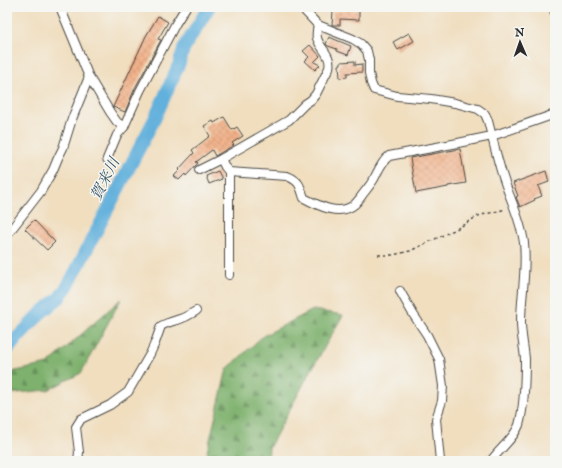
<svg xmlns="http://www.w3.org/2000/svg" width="562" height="468" viewBox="0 0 562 468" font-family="'IM FELL English','Noto Serif JP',serif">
	<defs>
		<pattern id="forest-firs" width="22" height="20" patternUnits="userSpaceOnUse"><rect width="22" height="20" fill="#7eb16d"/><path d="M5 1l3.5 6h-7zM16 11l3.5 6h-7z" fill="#67905a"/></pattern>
		<pattern id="building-cross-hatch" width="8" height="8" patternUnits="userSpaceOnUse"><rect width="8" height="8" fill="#f2b28a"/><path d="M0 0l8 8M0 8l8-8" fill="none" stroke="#d09977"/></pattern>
	</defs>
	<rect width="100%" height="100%" fill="#f6f6f2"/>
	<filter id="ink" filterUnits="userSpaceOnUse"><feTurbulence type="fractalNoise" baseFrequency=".025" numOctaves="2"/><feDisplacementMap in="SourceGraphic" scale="8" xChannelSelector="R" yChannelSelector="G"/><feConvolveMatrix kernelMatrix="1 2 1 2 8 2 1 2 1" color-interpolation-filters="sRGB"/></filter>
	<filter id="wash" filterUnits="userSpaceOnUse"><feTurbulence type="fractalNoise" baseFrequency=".012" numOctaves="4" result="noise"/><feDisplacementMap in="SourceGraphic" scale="16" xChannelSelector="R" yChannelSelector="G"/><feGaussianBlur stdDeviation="0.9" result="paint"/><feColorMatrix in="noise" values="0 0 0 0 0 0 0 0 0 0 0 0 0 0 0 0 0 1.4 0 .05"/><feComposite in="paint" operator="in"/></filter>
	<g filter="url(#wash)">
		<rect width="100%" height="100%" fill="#f0debf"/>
		<g fill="url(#forest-firs)" stroke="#546e4c">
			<polygon points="121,299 81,373 48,390 7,394 7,373 48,364"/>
			<polygon points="313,310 343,315 308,376 269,448 268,461 214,461 207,452 227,369 263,336"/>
		</g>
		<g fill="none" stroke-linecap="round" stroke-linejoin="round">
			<polyline stroke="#62b0dc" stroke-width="13" points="7,350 10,347 18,337 42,312 59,298 69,284 155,118 179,64 184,48 209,7"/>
		</g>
		<g id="blocks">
			<g fill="url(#building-cross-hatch)">
				<polygon points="343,10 359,10 359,20 340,19 340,25 332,25 333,11 343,11"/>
				<polygon points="158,16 168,22 158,39 161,40 135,88 125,112 113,107 146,36"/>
				<polygon points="409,33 414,41 398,50 393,42"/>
				<polygon points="329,37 351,46 348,55 337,51 337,49 328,46 326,44"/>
				<polygon points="310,45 320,56 314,62 320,65 315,70 305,61 309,57 303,51"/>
				<polygon points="355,61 355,65 362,64 362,72 347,73 347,77 340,78 339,65 341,64 341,62"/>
				<polygon points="224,117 232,130 237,127 243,136 232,143 234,145 215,156 212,150 196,162 198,163 186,176 185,174 179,180 174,176 180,170 179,169 194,153 192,150 210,136 204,126 213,121 214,123"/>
				<polygon points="460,149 466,183 448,186 448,187 416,193 410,158"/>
				<polygon points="218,171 222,179 209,184 206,176"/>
				<polygon points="546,171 549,182 538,186 542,196 534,199 535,200 520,207 516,197 518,196 513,183"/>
				<polygon points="34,220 55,242 47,250 25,229"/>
			</g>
		</g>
	</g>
	<g filter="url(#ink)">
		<use href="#blocks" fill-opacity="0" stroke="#494641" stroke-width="1"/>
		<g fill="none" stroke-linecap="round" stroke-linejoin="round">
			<defs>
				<g id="minor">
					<polyline points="60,7 89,77 110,112 117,122 124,127"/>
					<path d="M301,7l17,18 35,14 8,5 6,7 2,9v13l2,10 3,7 23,6 34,3 24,4 23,6 7,5 3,7c5,19 9,38 15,56 7,22 18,43 21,66 3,27 -3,53 -3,79 0,13 3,25 4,37 0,18 -1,49 -6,66 -5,14 -20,24 -28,36"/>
					<polyline points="553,7 555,13"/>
					<polyline points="107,159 117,135 124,127 140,91 176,23 186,7"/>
					<polyline points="221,159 225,167 229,172 229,275"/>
					<path d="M199,170l22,-11 68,-39 16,-16 6,-4 5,-6 13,-26c3,-13 -9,-19 -12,-30 -1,-5 0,-9 1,-13"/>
					<path d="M229,172l58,4c13,5 13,10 17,22 15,8 36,19 51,6 3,-3 6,-7 8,-10 4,-5 8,-10 11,-15 4,-8 8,-18 15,-23l69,-13 34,-7 63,-22"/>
					<polyline points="7,235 41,191 53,170 58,158 63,148 72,119 89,77"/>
					<polyline points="400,291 413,314 427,335 439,359 443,386 442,401 436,419 440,461"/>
					<path d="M78,461l1,-9 -3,-25 5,-8 29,-14 18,-13 22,-38 5,-11 6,-17c7,-4 13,-5 19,-7 6,-2 11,-5 16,-8"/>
				</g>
			</defs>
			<use href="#minor" stroke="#494641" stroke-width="10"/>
			<polyline stroke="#494641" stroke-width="1.5" stroke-dasharray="3 3" stroke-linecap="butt" points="378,255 393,255 410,251 458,228 478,216 506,209"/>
			<use href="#minor" stroke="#fff" stroke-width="8"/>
		</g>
	</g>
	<g text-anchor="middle" stroke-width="3" stroke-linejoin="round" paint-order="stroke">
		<g font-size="15" font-style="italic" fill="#3e5a69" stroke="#f6f6f2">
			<text transform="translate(105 179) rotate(-63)" y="5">賀来川</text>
		</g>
	</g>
	<rect width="562" height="468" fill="none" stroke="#f6f6f2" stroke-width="24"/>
	<g transform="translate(520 42) rotate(358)" stroke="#f6f6f2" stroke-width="3" paint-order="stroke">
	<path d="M0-3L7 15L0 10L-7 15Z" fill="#2b2b2b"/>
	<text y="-6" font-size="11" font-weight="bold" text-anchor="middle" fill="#2b2b2b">N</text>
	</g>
</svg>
